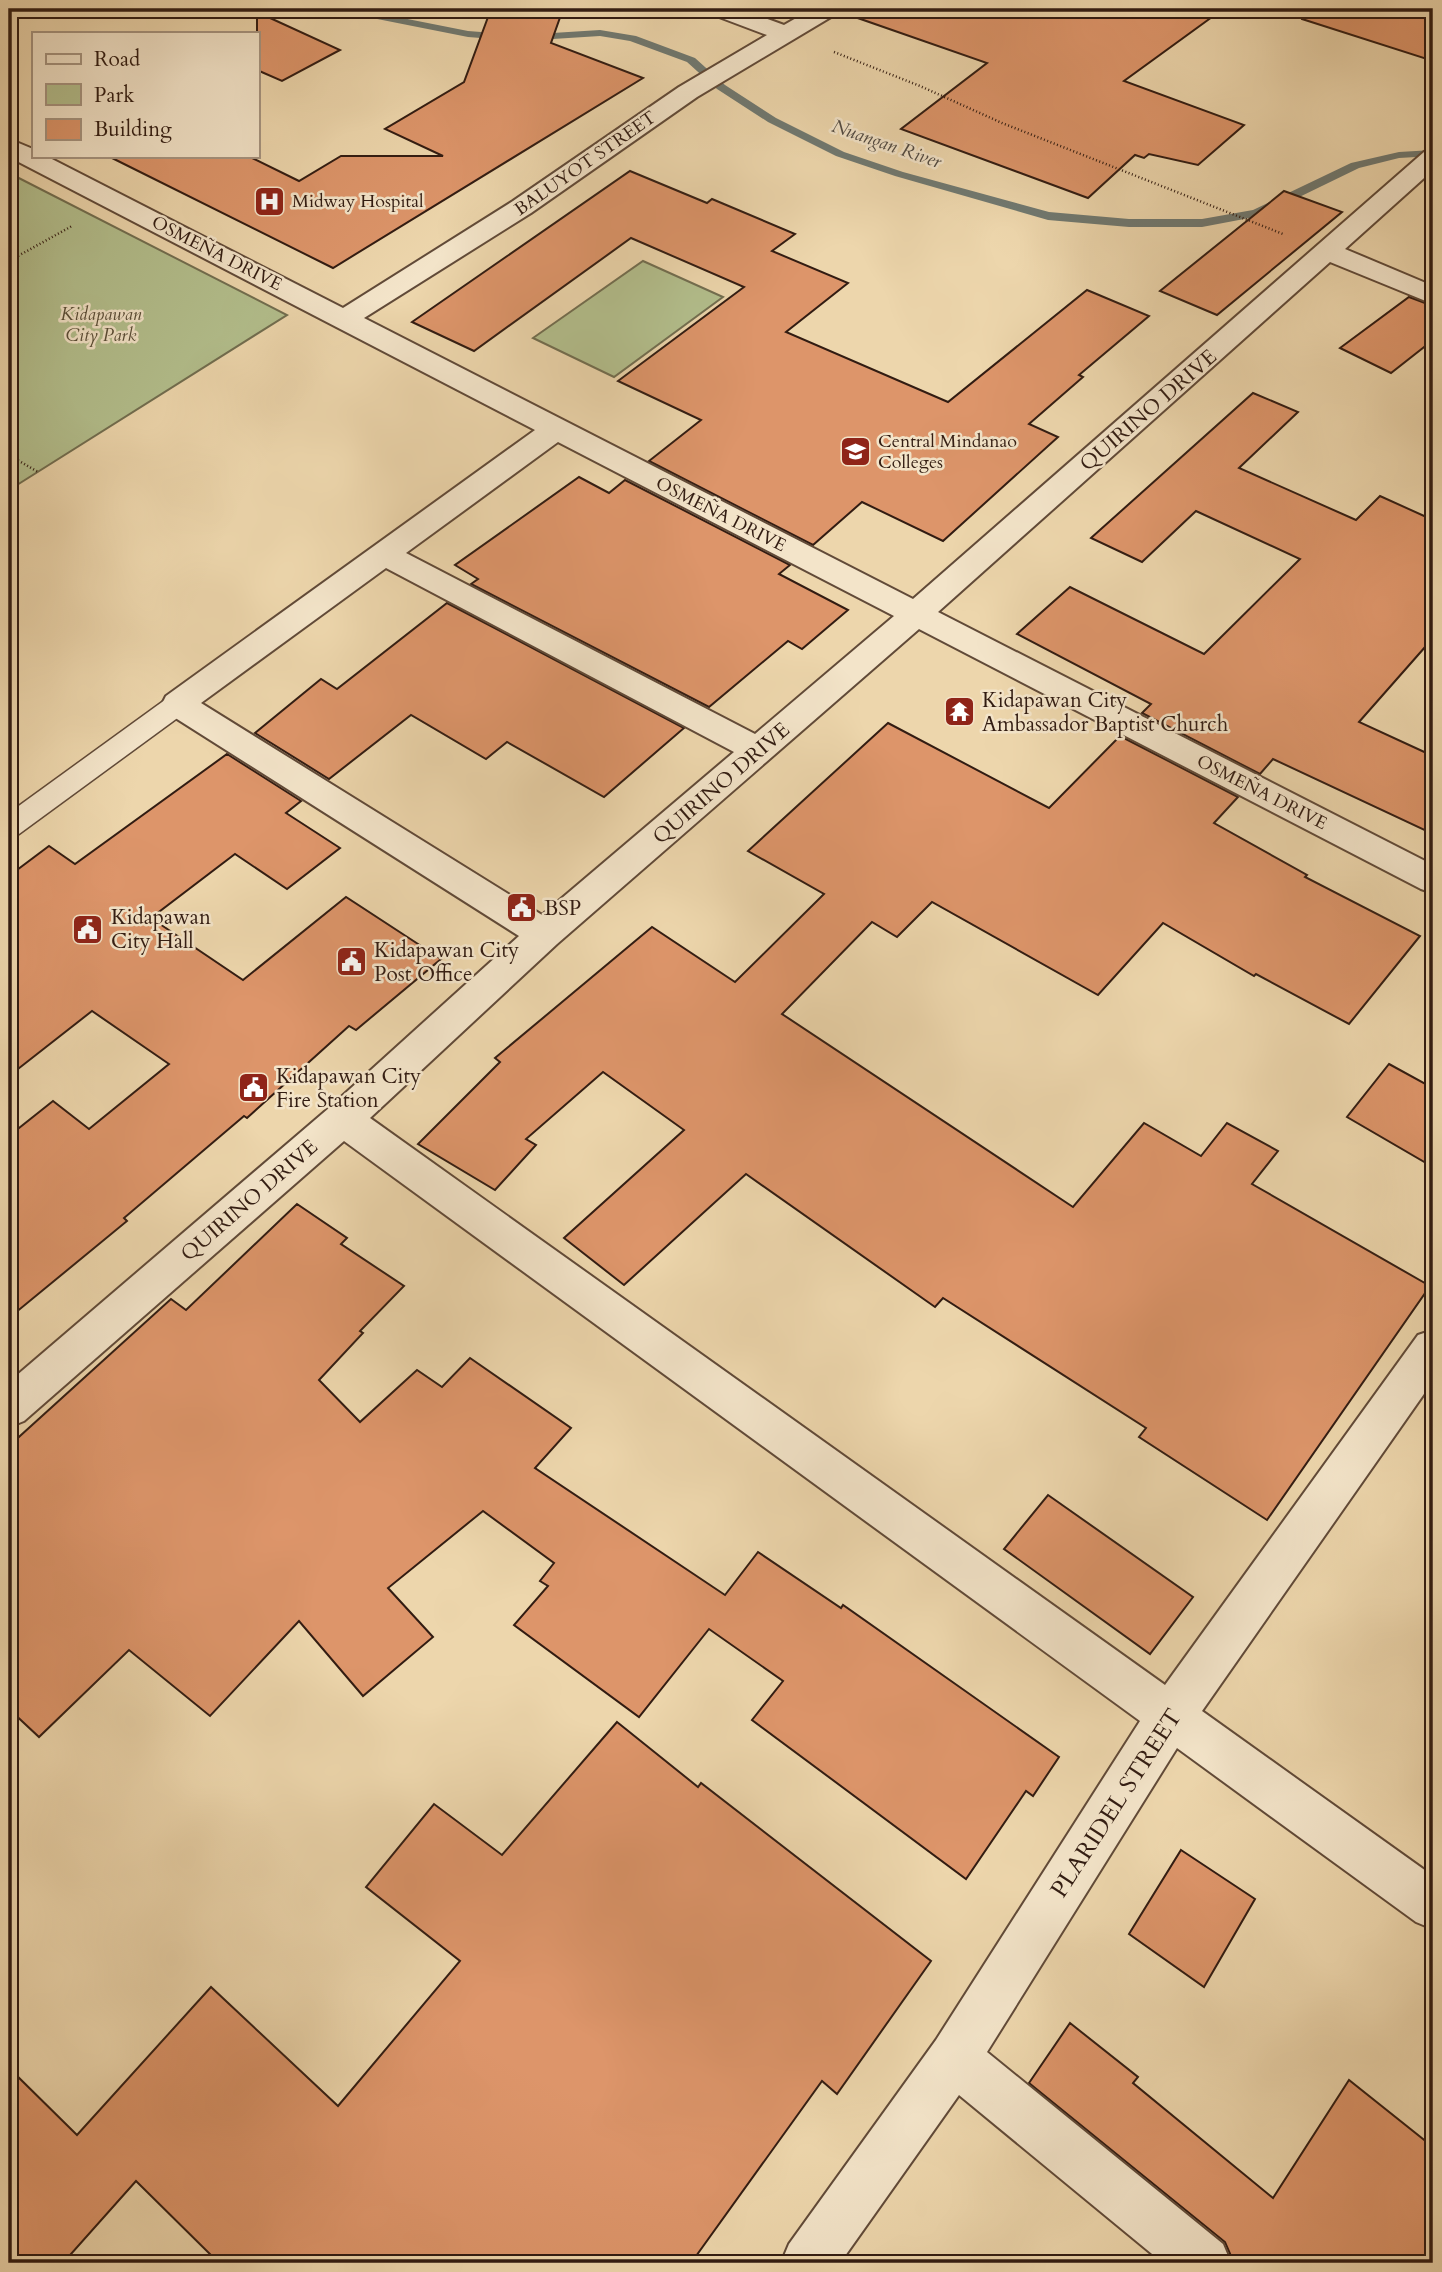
<svg xmlns="http://www.w3.org/2000/svg" width="1442" height="2272" viewBox="0 0 1442 2272" font-family="Cardo,serif">
	<rect width="100%" height="100%" fill="#edd6ac"/>
	<filter id="stains"><feTurbulence type="fractalNoise" baseFrequency=".00286" numOctaves="4"/><feColorMatrix values="0 0 0 0 .2 0 0 0 0 .09 0 0 0 0 .02 0 0 0 .5 -.17"/></filter>
	<radialGradient id="worn" r=".72"><stop offset=".6" stop-color="#630" stop-opacity="0"/><stop offset="1" stop-color="#630" stop-opacity=".3"/></radialGradient>
	<g fill="#b3bf8d" stroke="#726e50" stroke-width="2">
		<polygon points="9,173 287,315 9,490"/>
		<polygon points="643,261 723,297 614,377 533,338"/>
	</g>
	<g fill="none" stroke-linecap="round" stroke-linejoin="round">
		<polygon fill="#707971" fill-rule="evenodd" points="337,9 357,9 468,31 521,35 600,30 636,36 695,58 725,85 776,118 844,152 903,172 1049,212 1129,219 1202,219 1253,210 1351,163 1399,152 1433,150 1433,156 1399,158 1359,168 1260,216 1202,227 1129,227 1048,220 895,176 836,156 768,122 717,89 687,62 630,41 600,36 521,41 468,37 342,12"/>
	</g>
	<g fill="#dd956a" stroke="#321c12" stroke-width="2">
		<polygon points="491,9 563,9 551,43 643,78 333,268 108,156 248,156 299,181 341,156 443,156 385,129 464,82"/>
		<polygon points="854,9 1223,9 1124,81 1244,125 1198,165 1149,154 1144,158 1135,155 1088,198 901,129 987,63 852,16"/>
		<polygon points="1304,9 1433,9 1433,61 1302,19"/>
		<polygon points="257,12 340,50 282,81 257,70"/>
		<polygon points="630,171 707,203 712,199 795,234 772,251 848,283 786,332 948,402 1087,290 1149,316 1079,375 1083,377 1029,424 1058,437 943,541 862,502 813,545 649,461 701,420 618,381 744,287 631,238 474,351 412,322"/>
		<polygon points="1284,191 1342,212 1217,315 1160,291"/>
		<polygon points="1409,297 1433,306 1433,340 1391,373 1340,348"/>
		<polygon points="1253,393 1298,412 1239,468 1356,520 1380,496 1433,520 1433,638 1359,722 1433,756 1433,834 1273,759 1260,774 1142,713 1151,704 1017,634 1070,587 1204,654 1300,559 1196,511 1142,562 1091,538"/>
		<polygon points="579,477 609,493 625,480 790,565 779,574 848,610 802,649 788,641 709,707 471,584 478,579 455,565"/>
		<polygon points="447,603 684,728 604,797 507,742 486,759 411,715 329,779 255,733 321,679 337,689"/>
		<polygon points="888,723 1049,808 1120,736 1238,797 1214,823 1307,875 1305,877 1420,936 1349,1024 1256,974 1254,976 1163,923 1098,995 932,902 897,937 872,922 782,1014 1073,1207 1144,1123 1201,1156 1227,1123 1278,1151 1252,1184 1430,1286 1267,1520 1139,1437 1146,1428 943,1298 935,1307 746,1174 624,1285 564,1238 684,1130 603,1072 526,1139 536,1145 495,1190 418,1144 500,1062 495,1058 652,927 735,982 824,894 748,851"/>
		<polygon points="227,754 301,801 286,813 340,848 287,889 235,854 151,918 243,980 346,897 441,959 356,1030 349,1026 247,1118 244,1116 124,1218 127,1221 9,1318 9,1136 53,1101 89,1129 169,1064 92,1011 9,1076 9,876 49,846 75,864"/>
		<polygon points="1389,1064 1433,1088 1433,1167 1347,1117"/>
		<polygon points="297,1204 347,1238 341,1244 404,1286 360,1331 363,1333 319,1380 360,1422 417,1370 442,1387 470,1358 571,1428 535,1468 725,1595 758,1552 841,1608 843,1605 1059,1757 1033,1796 1026,1791 966,1879 752,1720 783,1681 709,1629 639,1717 514,1625 548,1586 540,1581 554,1563 483,1511 388,1588 433,1637 363,1696 299,1621 210,1716 129,1650 39,1737 9,1709 9,1446 171,1299 186,1310"/>
		<polygon points="1048,1495 1193,1597 1150,1654 1004,1549"/>
		<polygon points="617,1722 698,1787 701,1783 931,1961 837,2094 822,2081 691,2263 219,2263 136,2181 63,2263 9,2263 9,2068 77,2135 211,1987 338,2106 460,1961 366,1887 434,1804 502,1855"/>
		<polygon points="1181,1850 1255,1899 1204,1987 1129,1934"/>
		<polygon points="1070,2023 1138,2077 1133,2083 1273,2198 1349,2080 1433,2147 1433,2263 1234,2263 1225,2242 1029,2083"/>
	</g>
	<g fill="none" stroke-linecap="round" stroke-linejoin="round">
		<defs>
			<polygon id="service" points="178,695 187,697 191,704 187,711 19,834 9,837 9,813 169,697"/>
			<path id="minor" d="M707,9h33l44,16 28,-16h28l-4,5 -139,83 -166,116 -167,105 549,281 511,-447 9,-3v21l-88,79 88,37v18l-103,-42 -392,350 495,253v28l-12,-4 -502,-260 -362,315 -187,174 795,567 253,-350 15,-5v51l-231,330 231,165v53l-17,-7 -239,-174 -190,304 236,192 8,19h-68l-204,-168 -119,168h-59l8,-19 147,-204 204,-319 -796,-580 -320,280 -15,6v-45l320,-274 190,-172 -353,-224 -4,-8 4,-8 369,-266 -526,-273v-18l24,10v7h13l297,152 170,-107 166,-114 88,-52 -56,-21zM558,442l336,174 -139,118 -349,-181zM386,568l348,184 -192,163 -341,-212z"/>
		</defs>
		<use href="#service" stroke="#614a38" stroke-width="3"/>
		<use href="#minor" stroke="#614a38" stroke-width="4"/>
		<g stroke="#321c12" stroke-width="2.5" stroke-dasharray="1 2.5" stroke-linecap="butt">
			<polyline points="834,52 920,86 1002,123 1283,234"/>
			<polyline points="9,261 72,226"/>
			<polyline points="9,455 38,472"/>
		</g>
		<use href="#service" fill="#f3e4c9" fill-rule="evenodd"/>
		<use href="#minor" fill="#f3e4c9" fill-rule="evenodd"/>
	</g>
	<defs>
		<symbol id="hospital-square" viewBox="-11 -11 22 22"><rect x="-9" y="-9" width="18" height="18" rx="4" fill="#8f2418" stroke="#f3e4c9"/><path d="M-5-5h3v3.5h4V-5h3V5h-3V1.5h-4V5h-3Z" fill="#fff"/></symbol>
		<symbol id="university-square" viewBox="-11 -11 22 22"><rect x="-9" y="-9" width="18" height="18" rx="4" fill="#8f2418" stroke="#f3e4c9"/><path d="M0-5L7-2L0 1L-7-2ZM-4 1L0 2.5L4 1V4Q0 6-4 4Z" fill="#fff"/></symbol>
		<symbol id="temple-square" viewBox="-11 -11 22 22"><rect x="-9" y="-9" width="18" height="18" rx="4" fill="#8f2418" stroke="#f3e4c9"/><path d="M0-6L5-2H3V0L6.5 2.5H4V6H1.5V3h-3V6H-4V2.5H-6.5L-3 0V-2H-5Z" fill="#fff"/></symbol>
		<symbol id="civic-square" viewBox="-11 -11 22 22"><rect x="-9" y="-9" width="18" height="18" rx="4" fill="#8f2418" stroke="#f3e4c9"/><path d="M-.6-6.5H3V-4.5H.6V-3L4-1V1h2V6H-6V1h2V-1L-.6-3ZM-1.2 2.5V6h2.4V2.5Z" fill="#fff"/></symbol>
	</defs>
	<g fill-rule="evenodd">
		<use href="#hospital-square" x="252" y="184" width="35" height="35"/>
		<use href="#university-square" x="838" y="434" width="35" height="35"/>
		<use href="#temple-square" x="942" y="694" width="35" height="35"/>
		<use href="#civic-square" x="504" y="890" width="35" height="35"/>
		<use href="#civic-square" x="70" y="912" width="35" height="35"/>
		<use href="#civic-square" x="334" y="944" width="35" height="35"/>
		<use href="#civic-square" x="236" y="1070" width="35" height="35"/>
	</g>
	<g text-anchor="middle" stroke-width="5" stroke-linejoin="round" paint-order="stroke">
		<g font-size="18" fill="#321c12" stroke="#f3e4c9">
			<text transform="translate(585 163) rotate(-35)" y="6">BALUYOT STREET</text>
			<text transform="translate(217 253) rotate(27)" y="6">OSMEÑA DRIVE</text>
			<text transform="translate(721 514) rotate(27)" y="6">OSMEÑA DRIVE</text>
			<text transform="translate(1262 792) rotate(27)" y="6">OSMEÑA DRIVE</text>
		</g>
		<g font-size="18" fill="#321c12" stroke="#f3e4c9" text-anchor="start">
			<text x="292" y="207">Midway Hospital</text>
			<text x="878" y="447">Central Mindanao<tspan x="878" dy="21">Colleges</tspan></text>
		</g>
		<g font-size="18" font-style="italic" fill="#594d37" stroke="#f3e4c9">
			<text x="101" y="320">Kidapawan<tspan x="101" dy="21">City Park</tspan></text>
		</g>
		<g font-size="19" font-style="italic" fill="#514a42" stroke="#f3e4c9">
			<text transform="translate(887 143) rotate(19)" y="7">Nuangan River</text>
		</g>
		<g font-size="21" fill="#321c12" stroke="#f3e4c9">
			<text transform="translate(1148 410) rotate(-41)" y="7">QUIRINO DRIVE</text>
			<text transform="translate(721 783) rotate(-41)" y="7">QUIRINO DRIVE</text>
			<text transform="translate(249 1200) rotate(-41)" y="7">QUIRINO DRIVE</text>
		</g>
		<g font-size="21" fill="#321c12" stroke="#f3e4c9" text-anchor="start">
			<text x="982" y="707">Kidapawan City<tspan x="982" dy="24">Ambassador Baptist Church</tspan></text>
			<text x="544" y="915">BSP</text>
			<text x="111" y="924">Kidapawan<tspan x="111" dy="24">City Hall</tspan></text>
			<text x="374" y="957">Kidapawan City<tspan x="374" dy="24">Post Office</tspan></text>
			<text x="276" y="1083">Kidapawan City<tspan x="276" dy="24">Fire Station</tspan></text>
		</g>
		<g font-size="24" fill="#321c12" stroke="#f3e4c9">
			<text transform="translate(1116 1803) rotate(-57)" y="8">PLARIDEL STREET</text>
		</g>
	</g>
	<rect width="1442" height="2272" fill="none" stroke="#edd6ac" stroke-width="35"/>
	<rect x="10" y="10" width="1421" height="2251" fill="none" stroke="#321c12" stroke-width="3.5"/>
	<rect x="18" y="18" width="1407" height="2237" fill="none" stroke="#321c12" stroke-width="2"/>
	<rect x="32" y="32" width="228" height="126" fill="#f3e4c9" stroke="#a69480" stroke-width="2"/>
	<rect x="46" y="54" width="35" height="10" fill="#f3e4c9" stroke="#a69480" stroke-width="2"/>
	<text x="94" y="66" font-size="21" fill="#321c12">Road</text>
	<rect x="46" y="84" width="35" height="21" fill="#b3bf8d" stroke="#a69480" stroke-width="2"/>
	<text x="94" y="102" font-size="21" fill="#321c12">Park</text>
	<rect x="46" y="119" width="35" height="21" fill="#dd956a" stroke="#a69480" stroke-width="2"/>
	<text x="94" y="136" font-size="21" fill="#321c12">Building</text>
	<rect width="100%" height="100%" filter="url(#stains)"/>
	<rect width="100%" height="100%" fill="url(#worn)"/>
</svg>
